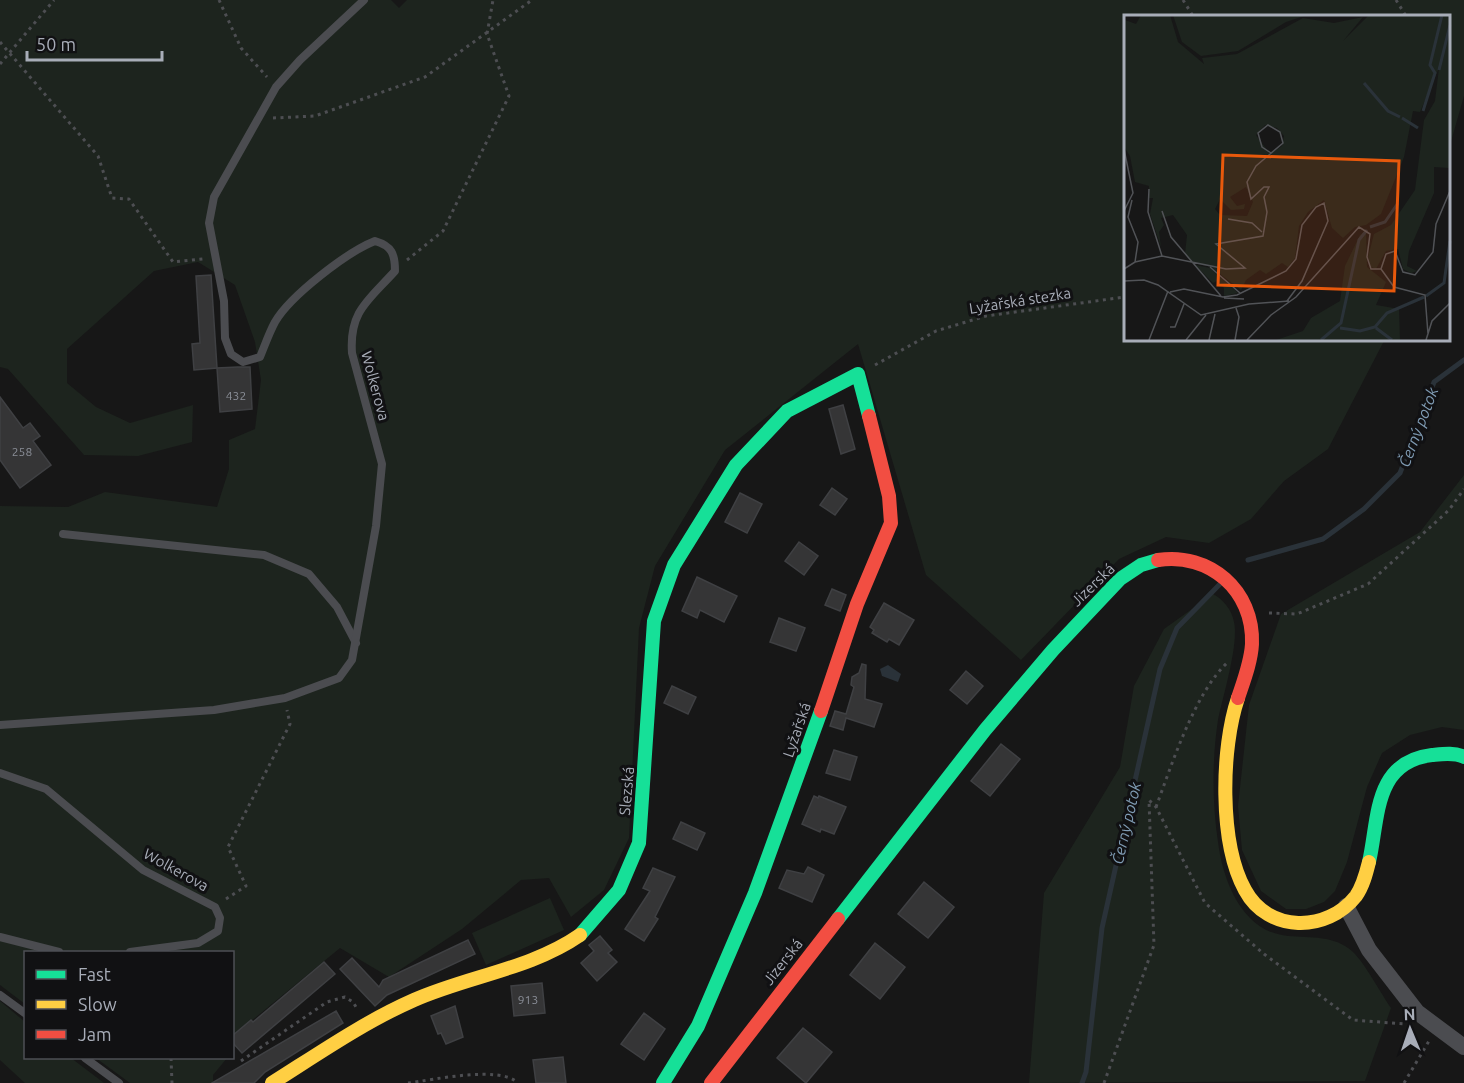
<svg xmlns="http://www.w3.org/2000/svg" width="1464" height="1083" viewBox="0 0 1464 1083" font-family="Ubuntu,sans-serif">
	<rect width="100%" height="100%" fill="#171717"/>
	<g fill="#1d241e">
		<polygon points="0,0 391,0 399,8 407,0 1464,0 1464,96 1448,152 1448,16 1125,16 1125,339 1385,339 1328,449 1284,481 1251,519 1209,543 1166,537 1119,559 1021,660 926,575 858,344 725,450 655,566 639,628 629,838 604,890 571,917 549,878 521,880 462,929 389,977 340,948 233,1036 232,952 26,952 25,1004 0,985 0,506 68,507 105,492 217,507 229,469 229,440 255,429 261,380 255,342 235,285 198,262 154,271 67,349 67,383 96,407 130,423 193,405 192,442 138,456 84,455 8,369 0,367"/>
		<polygon points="1464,475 1464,730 1442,727 1410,735 1382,753 1367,787 1347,862 1335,891 1324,902 1306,909 1286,909 1261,891 1242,850 1238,806 1249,705 1281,614 1420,532"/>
		<path d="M1213,594c10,5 19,16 21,28 5,22 -11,74 -16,98 -6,39 -6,83 0,122 5,39 24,90 70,94 22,2 47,-1 65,16 13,13 27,40 38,56l-26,73 -336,2 15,-190 76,-126 14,-81 30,-57z"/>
		<polygon points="550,898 564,930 486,965 472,933"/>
		<polygon points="0,1001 25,1022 26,1058 71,1058 104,1083 25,1083 0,1060"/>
		<polygon points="96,1058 227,1058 213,1075 213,1083 130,1083"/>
	</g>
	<polygon fill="#2a3239" points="888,665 901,674 898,682 882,676 880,669"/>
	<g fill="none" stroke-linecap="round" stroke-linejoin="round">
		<g stroke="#2a3239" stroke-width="5">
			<polyline points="1248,560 1323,539 1364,509 1400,473 1434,382 1464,360"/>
			<polyline points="1082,1083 1086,1072 1102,928 1160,669 1177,628 1220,584"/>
		</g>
	</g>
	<g fill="#353536" stroke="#3f4043" stroke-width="1.5">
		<polygon points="211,275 217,368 194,370 192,344 200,343 196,276"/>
		<polygon points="238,367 250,367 252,409 220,412 217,368"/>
		<polygon points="0,397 23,428 30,423 40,436 33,441 51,465 20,488 0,460"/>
		<polygon points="843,405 855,449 841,454 829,409"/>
		<polygon points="832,488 847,499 835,515 820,505"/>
		<polygon points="740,493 762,504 747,533 725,522"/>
		<polygon points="799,542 818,556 804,575 785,561"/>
		<polygon points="697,577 737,596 724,622 700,610 697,618 682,611"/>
		<polygon points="832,589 846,595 840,611 825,605"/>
		<polygon points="884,603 914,620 899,645 889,639 887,642 872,633 874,630 870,627"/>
		<polygon points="779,618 805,628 796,651 770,642"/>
		<polygon points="862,664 866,665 865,699 882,704 874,727 846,718 843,730 830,726 835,711 846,714 854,687 851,685 852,677 859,673"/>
		<polygon points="966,671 983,686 967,704 950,690"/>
		<polygon points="672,686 696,697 688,714 664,703"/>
		<polygon points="1001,744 1020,759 990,796 971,781"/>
		<polygon points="834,750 857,757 850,780 826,773"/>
		<polygon points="814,796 818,798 819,796 846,807 834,834 821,829 820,832 802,824"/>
		<polygon points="681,822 705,833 697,850 673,839"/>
		<polygon points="808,867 824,875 812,902 779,888 787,870 804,874"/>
		<polygon points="653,868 675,877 655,917 658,919 644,941 625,929 650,891 643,888"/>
		<polygon points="924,882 954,907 928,938 898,914"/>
		<polygon points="600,936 612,950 608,953 617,962 597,981 581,963 594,951 589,945"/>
		<polygon points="468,940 475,954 387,995 375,1006 340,969 352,958 379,987 383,980"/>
		<polygon points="875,943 905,967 880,999 850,975"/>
		<polygon points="324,962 335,974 242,1053 232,1042 232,1036 251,1020 253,1022"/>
		<polygon points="542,983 545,1013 514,1016 511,986"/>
		<polygon points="455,1006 463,1037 446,1044 441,1033 438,1034 431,1016"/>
		<polygon points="336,1011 343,1023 265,1072 254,1083 212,1083"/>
		<polygon points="644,1013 665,1029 644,1060 621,1044"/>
		<polygon points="803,1028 832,1052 806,1083 777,1058"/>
		<polygon points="563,1057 566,1083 536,1083 533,1060"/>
	</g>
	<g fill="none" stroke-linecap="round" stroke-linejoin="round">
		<g stroke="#4d4e52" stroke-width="3" stroke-dasharray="3 4.5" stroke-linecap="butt">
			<polyline points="219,0 241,48 267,77"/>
			<polyline points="1183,0 1193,16"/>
			<polyline points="1396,0 1406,16"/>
			<polyline points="0,42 98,156 112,198 129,199 173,262 203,259"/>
			<polyline points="0,64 54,0"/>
			<polyline points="273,118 315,116 425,77 532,0"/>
			<polyline points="407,260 443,231 509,96 487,34 493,0"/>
			<polyline points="875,365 936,331 986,316 1125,297"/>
			<polyline points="1269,613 1297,614 1368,584 1449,510 1464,489"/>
			<path d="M1156,807c16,-43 39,-115 72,-145"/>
			<polyline points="226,899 246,886 228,847 290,724 287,710"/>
			<polyline points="171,1058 172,1083"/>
			<polyline points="241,1061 327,1002 345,997 353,1002 356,1007"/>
			<path d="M408,1083c25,-3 92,-18 110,0"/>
			<polyline points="1104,1083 1154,945 1149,800 1156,807 1205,903 1264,954 1353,1020 1405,1024"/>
			<polyline points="1404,1083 1429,1041"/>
		</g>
		<g stroke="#4b4c50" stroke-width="8">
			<polyline points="63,534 264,555 309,574 337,607 356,643"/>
			<path d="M0,725l214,-15 71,-12 54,-20 13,-18 24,-134 6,-62 -30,-111c-3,-42 17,-53 43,-82 0,-17 -3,-25 -20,-30 -28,11 -85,55 -100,81 -6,11 -10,23 -15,35l-17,5 -12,-8 -6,-16 -1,-37 -15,-78 5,-26 62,-110 24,-27 64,-60"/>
			<polyline points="0,773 46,789 143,870 215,907 220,918 218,931 198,943 130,952"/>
			<polyline points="0,937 59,952"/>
			<polyline points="0,995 26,1014"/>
			<polyline points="85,1058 119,1083"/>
		</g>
		<polyline stroke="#4b4c50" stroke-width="16" points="1346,906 1369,950 1417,1012 1464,1047"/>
		<g stroke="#16e098" stroke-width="14">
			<path d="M1369,862c10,-43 4,-100 63,-107 10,-1 23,-3 32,2"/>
			<polyline points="838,919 985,730 1053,650 1120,579 1141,565 1158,560"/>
			<polyline points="580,935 619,890 639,843 654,621 674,565 736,465 787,411 858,374 869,416"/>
			<polyline points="663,1083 698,1026 755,893 821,711"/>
		</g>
		<g stroke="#ffcf43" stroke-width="14">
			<path d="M1238,698c-17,50 -19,145 7,192 23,43 82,43 111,6 7,-10 10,-22 13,-34"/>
			<path d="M272,1083c46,-29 92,-61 142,-83 54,-24 117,-31 166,-65"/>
		</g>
		<g stroke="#f24e42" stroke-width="14">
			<path d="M1158,560c51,-8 96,30 94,84 -1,18 -8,36 -14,54"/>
			<polyline points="821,711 857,604 891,523 889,496 869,416"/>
			<polyline points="711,1083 838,919"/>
		</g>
	</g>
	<g text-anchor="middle" stroke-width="6" stroke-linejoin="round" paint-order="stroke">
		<g font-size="12" fill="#8b8f98">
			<text x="236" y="400">432</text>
			<text x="22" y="456">258</text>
			<text x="528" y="1004">913</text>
		</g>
		<g font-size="15" fill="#a8adb8" stroke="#111113">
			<text transform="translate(1020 301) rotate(-9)" y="5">Lyžařská stezka</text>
			<text transform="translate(375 386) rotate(75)" y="5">Wolkerova</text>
			<text transform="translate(1093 585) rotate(-44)" y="5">Jizerská</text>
			<text transform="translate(797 730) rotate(-71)" y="5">Lyžařská</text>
			<text transform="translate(627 791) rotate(-85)" y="5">Slezská</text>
			<text transform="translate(176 870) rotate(29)" y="5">Wolkerova</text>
			<text transform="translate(783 962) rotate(-52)" y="5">Jizerská</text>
		</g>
		<g font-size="16" font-style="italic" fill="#7f9bb3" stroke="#111113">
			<text transform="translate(1418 427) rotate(-69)" y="6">Černý potok</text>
			<text transform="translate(1126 823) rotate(-77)" y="6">Černý potok</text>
		</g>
	</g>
	<g transform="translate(1124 15)">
		<rect width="326" height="326" fill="#171717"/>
		<path d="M0,0l1,5 11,4 5,-9h29l8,27 26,22 -2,-6 35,-4 66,-36 31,5 29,-6 -20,24 25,-25 81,-1v153l-15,-1v26l-25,58 -2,15 10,5 -6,2 -8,-4 -5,-20 -12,2 -10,18 -5,-2 -3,-10 6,-23 17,-9 24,-35 9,-70 11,-19 4,-33 -19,44 -7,-1 -9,46 -23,57 -15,11 -11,2 -12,11 -11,-10 -8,-28 -16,12 -9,14 -4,32 -7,9 -6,-4 -16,11 -6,-4 -14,10 -5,10 -30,-23 -19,-4 -7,-9 2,-19 -14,-20 -12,3 3,7 -5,7 2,15 -11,-33 3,-16h-4v-12l-14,-4 -5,-26 -6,-9zM141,110l12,3 7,8 -2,10 -12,8 -14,-19zM122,172l7,15 -6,14 -27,-1 -5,-6 5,-10 11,11 13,-1 1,-5 -8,2 -7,-9zM49,0h134l-21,7 -48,29 -37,5 -19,-14zM242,216l1,36 19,15 -10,23 23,4 1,31h-124l27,-9 8,-13 29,-17 5,-35 15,-31zM71,250l15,3 28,25 -14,3v-8l-7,-7 -4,2z" fill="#1d241e" fill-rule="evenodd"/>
		<path fill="none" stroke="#2a3239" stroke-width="3" d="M315,55l11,-45M240,68l24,28 12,6M299,96l12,-38 -5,-8 12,-50M278,103l16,10M246,212l15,-5 13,-19M302,281l18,-13 6,-42M216,313l20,3 15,-4 12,-14 37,-16M252,313l16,12M197,325l20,-17 18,-83 8,-10"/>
		<path fill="none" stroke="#515357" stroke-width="1.5" d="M0,134l9,44 -9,18M25,174l-1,23 14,44M8,185l-4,17 10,25 -3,20M38,196l9,26 50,59M104,204l24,4 10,9M86,252l30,26M0,254l11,-7 27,-6 64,13 19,-1 -29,-24 47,-8 4,-24 -3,-15 5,-10h-5l-13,12 -4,-17 9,-16 27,-23 -3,-11 -12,-7 -10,8 4,14 9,6M257,254l13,18 31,8 3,39M0,266l20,-1 14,5 43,30 48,-11 40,-3M46,277l14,-3 39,8 14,-2 49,-24 10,-12 6,-34 14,-18 8,-4 4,18 -26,60 -15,20M100,283l20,1M46,312h5l9,-23M25,325l19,-49M62,325l20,-25M85,325l6,-26M111,325l4,-23 -3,-9M123,325l24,-25 25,-18 63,-70 11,7 -3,23 4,12h10l5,-15 9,-3 8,21 12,3 18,-23 3,-28 14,-33M302,325l6,-19 18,-18"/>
		<path fill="#e8590c" fill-opacity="0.15" stroke="#e8590c" stroke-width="3" d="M99,140l176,6 -5,130 -176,-6z"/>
		<rect width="326" height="326" fill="none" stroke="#a8adb8" stroke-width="3"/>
	</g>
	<rect x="24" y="951" width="210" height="108" fill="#111113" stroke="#4d4f55" stroke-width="1.5"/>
	<rect x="36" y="970" width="30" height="9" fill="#16e098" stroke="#4d4f55" stroke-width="1.5"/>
	<text x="78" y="981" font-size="18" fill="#a8adb8">Fast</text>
	<rect x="36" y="1000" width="30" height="9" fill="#ffcf43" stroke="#4d4f55" stroke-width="1.5"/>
	<text x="78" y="1011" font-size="18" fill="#a8adb8">Slow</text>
	<rect x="36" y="1030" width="30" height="9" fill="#f24e42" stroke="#4d4f55" stroke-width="1.5"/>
	<text x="78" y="1041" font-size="18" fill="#a8adb8">Jam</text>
	<g transform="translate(1410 1029) rotate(358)" stroke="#111113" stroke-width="4.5" paint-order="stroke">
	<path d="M0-4.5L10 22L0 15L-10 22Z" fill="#a8adb8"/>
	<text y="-9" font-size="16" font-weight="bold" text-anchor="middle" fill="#a8adb8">N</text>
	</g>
	<path d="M27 51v9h135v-9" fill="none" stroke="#a8adb8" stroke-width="3"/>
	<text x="36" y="51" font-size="18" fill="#a8adb8" stroke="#111113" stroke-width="4.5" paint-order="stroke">50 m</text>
</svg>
